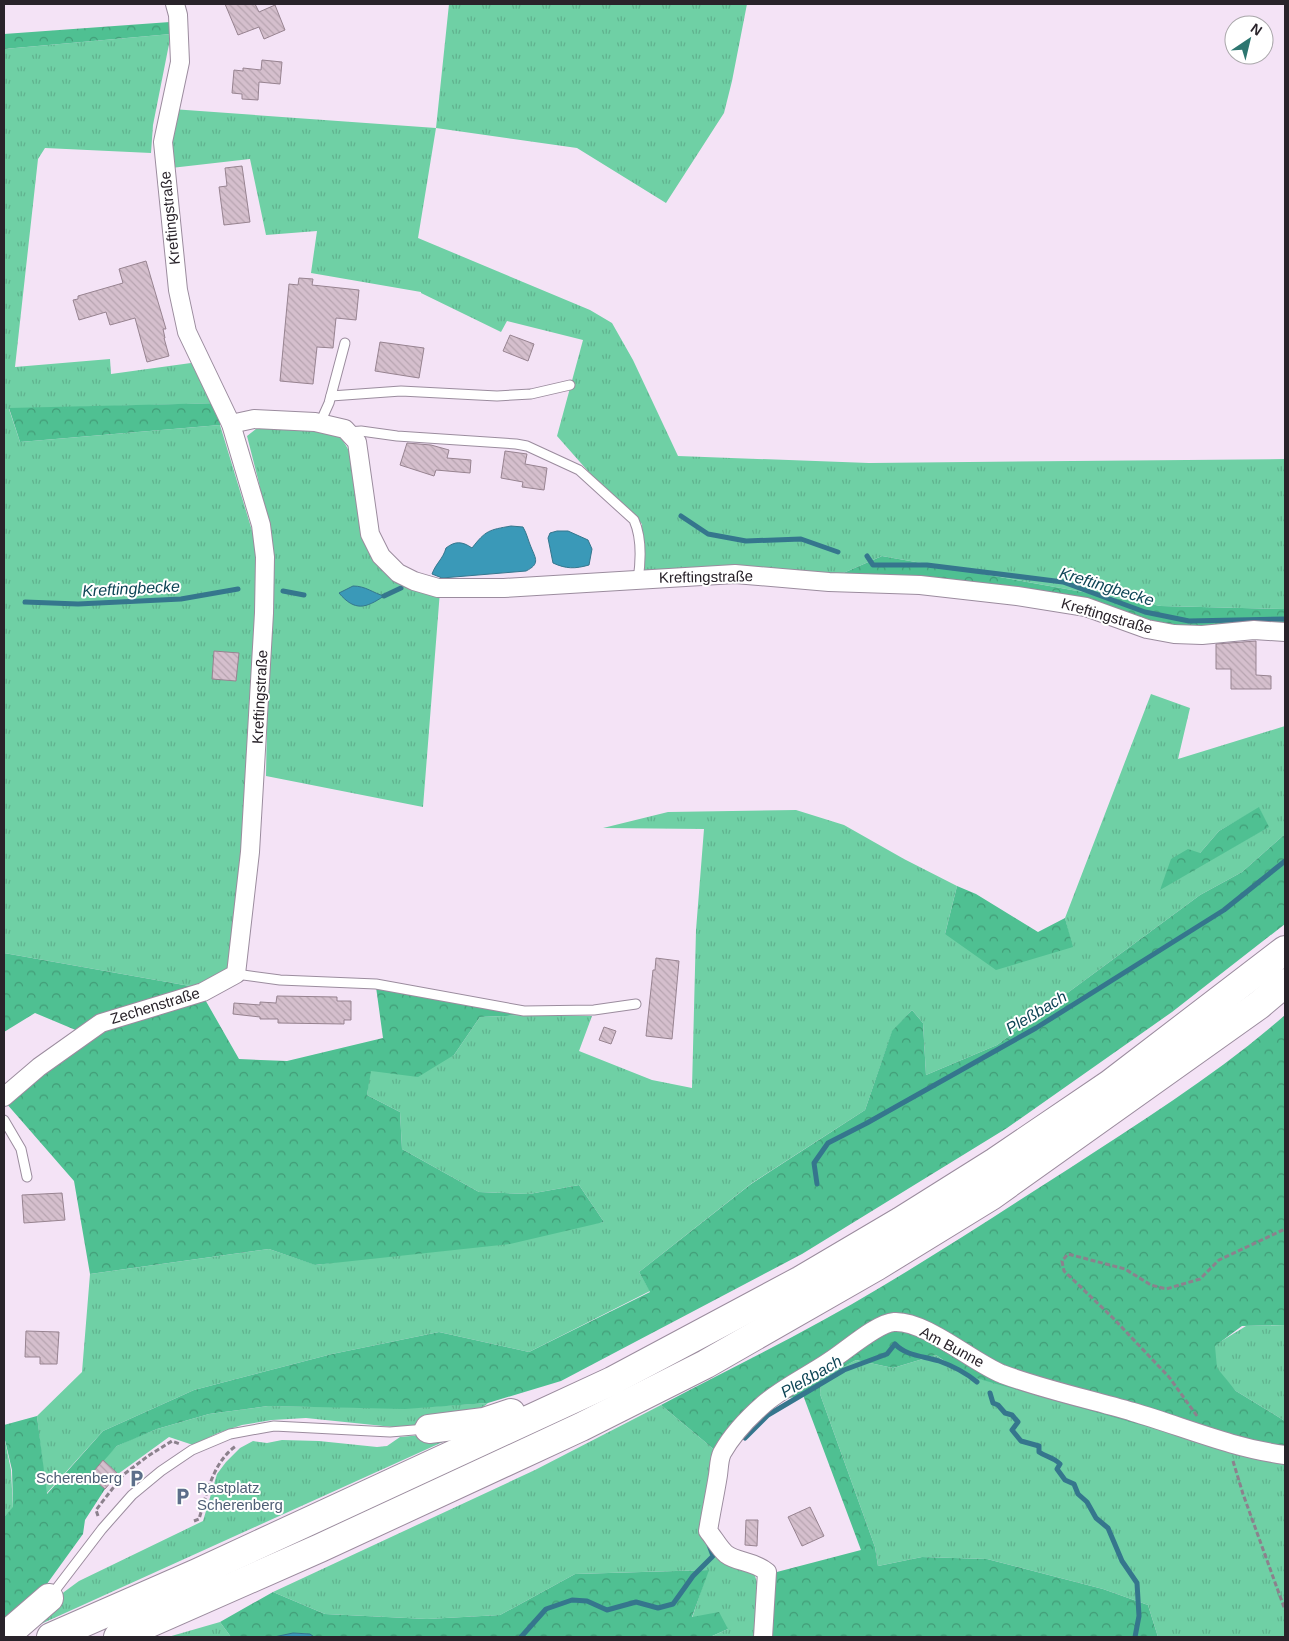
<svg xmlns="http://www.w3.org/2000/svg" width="1289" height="1641" viewBox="0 0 1289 1641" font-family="Arial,sans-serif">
	<defs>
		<pattern id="grass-tufts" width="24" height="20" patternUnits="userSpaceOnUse" patternTransform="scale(1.25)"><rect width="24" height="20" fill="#6fd0a5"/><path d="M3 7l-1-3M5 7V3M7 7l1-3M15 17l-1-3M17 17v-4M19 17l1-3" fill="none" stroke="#60b28e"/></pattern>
		<pattern id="forest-crowns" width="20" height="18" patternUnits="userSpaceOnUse" patternTransform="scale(1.25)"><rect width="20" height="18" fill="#4fc092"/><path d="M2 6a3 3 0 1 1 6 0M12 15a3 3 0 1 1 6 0" fill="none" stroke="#429c77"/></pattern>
		<pattern id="building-back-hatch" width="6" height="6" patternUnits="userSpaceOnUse" patternTransform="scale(1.25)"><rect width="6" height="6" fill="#d5bfcd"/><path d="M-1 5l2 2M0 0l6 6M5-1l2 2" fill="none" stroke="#b7a4b0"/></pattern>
	</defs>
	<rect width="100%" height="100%" fill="#f4e3f6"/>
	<g fill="url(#grass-tufts)" fill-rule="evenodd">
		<polygon points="449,4 747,4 732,81 724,113 666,203 577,148 436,128 418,238 590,310 612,323 633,360 678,456 869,463 1285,459 1285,609 1161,606 882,556 841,574 643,573 642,524 602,487 557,436 583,340 507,321 501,332 421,293 421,288 421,292 311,273 317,231 266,235 250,159 171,168 172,109 436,128"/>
		<polygon points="171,34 153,125 151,153 45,148 38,159 15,367 110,359 111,374 191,363 220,403 9,409 20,442 220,425 260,557 248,773 233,964 217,978 201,988 4,953 4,49"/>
		<path d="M261,425c15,1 65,2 75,9 8,6 12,15 16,23l26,99 62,35 -17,216 -157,-31 4,-236 -11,-57 -12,-47z"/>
		<path d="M1151,694l39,14 -12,51 107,-33v108l-43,38 -42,23 -203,150 -71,30 -3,-52 -11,-13 -20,22 -27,78 -113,73 -113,89 11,19 -121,61 -90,-20 -107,22 -138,36 -91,41 -57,63 -9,-78 45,-44 8,-98 179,-25 47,16 288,-43 -25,-37 -50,9 -50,-2 -77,-43 -2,-37 -33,-17 3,-24 84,-16 26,-38 47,-2 65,1 -13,35 73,29 40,8 4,-158 8,-101 -101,-1 65,-16 128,-2 48,15 60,34 53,27 -12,48 127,13 -7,-29zM1259,808l9,19 -108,62 40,-36 19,-22z"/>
		<polygon points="1285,1325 1285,1421 1236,1391 1211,1364 1215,1345 1246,1326"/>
		<polygon points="936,1355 965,1375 1285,1457 1285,1637 1158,1637 1148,1605 1103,1589 987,1559 922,1557 878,1566 875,1547 820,1394 821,1378 856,1360 893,1368"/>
		<polygon points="488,1403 472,1416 435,1425 393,1427 306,1418 272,1420 242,1425 218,1433 193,1445 169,1437 118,1474 103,1460 117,1446 132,1439 157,1429 209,1414 268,1406 408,1408"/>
		<polygon points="661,1405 717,1452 706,1531 754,1573 757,1582 756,1637 710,1637 728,1629 692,1618 708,1570 575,1574 500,1615 427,1619 325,1614 273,1592 535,1470"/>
		<polygon points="467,1431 21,1633 64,1592 79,1581 203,1521 217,1474 226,1462 240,1448 253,1441 267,1443 282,1440 319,1441 377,1447 387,1446 400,1437"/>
		<polygon points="4,1436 11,1470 13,1508 4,1517"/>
		<polygon points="220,1622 231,1637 168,1637"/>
	</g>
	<g fill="url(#forest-crowns)">
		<polygon points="170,22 171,34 4,49 4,34"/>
		<polygon points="220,403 220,425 20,442 9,408"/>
		<polygon points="882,556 1161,606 1285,609 1285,627 1201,633 841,574"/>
		<polygon points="1259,807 1269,827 1160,890 1171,859 1188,849 1200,853 1219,831"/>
		<polygon points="1285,834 1285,924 1172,1012 1007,1128 802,1254 561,1381 488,1403 405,1409 268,1406 209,1414 157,1429 117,1446 90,1476 105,1489 85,1520 83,1534 36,1599 4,1626 4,1517 13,1507 12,1470 4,1436 4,1425 37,1416 47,1494 103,1431 194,1390 332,1354 439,1332 529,1352 650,1292 639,1272 751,1184 865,1110 892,1031 912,1010 923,1023 926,1075 997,1045 1200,895 1242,872"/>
		<polygon points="957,886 976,894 1038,932 1065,918 1073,947 996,970 945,934"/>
		<polygon points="4,953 201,988 78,1031 35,1013 4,1032"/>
		<polygon points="376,987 527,1015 480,1017 454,1055 418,1077 371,1071 367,1095 400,1112 402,1149 479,1192 529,1194 579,1185 604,1222 510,1244 315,1265 269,1249 90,1274 74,1181 6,1103 102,1028 203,996 239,1059 287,1061 383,1038"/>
		<path d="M1285,1015v310l-43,1 -27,20 2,22 19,23 49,30v36l-30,-4 -114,-28 -176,-50 -29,-20 -43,13 -37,-8 -35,19 -1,15 55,153 3,19 44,-9 65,2 116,30 45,16 10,32h-387l2,-64 88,-23 -58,-155 -31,7 -55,50 -56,-47c74,-39 149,-75 220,-118 64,-38 126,-79 189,-119 73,-48 149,-95 215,-153z"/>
		<path d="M709,1570l-17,47 27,-5 9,17 -18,8h-396c-12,-8 -26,-1 -39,0 -14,2 -30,0 -44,0l-11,-15 53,-30 52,22 102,5 73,-4 75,-41z"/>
	</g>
	<g fill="#3a99b8" stroke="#35768d">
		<path d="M511,526l12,1c4,7 5,13 8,20 5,12 9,17 -5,24l-84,7 -10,-4c4,-11 11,-15 14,-26 9,-7 16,-7 26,0 14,-18 17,-18 39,-22z"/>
		<path d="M557,531h11l20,9 4,9 -3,16c-14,4 -23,4 -36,-2l-5,-25 2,-5z"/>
		<path d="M353,586c13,0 20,7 31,10 -18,12 -29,16 -45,-3z"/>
		<polygon points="293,1633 310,1634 314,1637 274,1637"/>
	</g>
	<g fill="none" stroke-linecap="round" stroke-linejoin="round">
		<g stroke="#35768d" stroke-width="5">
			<polyline points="681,516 708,534 746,541 801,539 838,552"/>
			<polyline points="867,556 873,565 927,565 1063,582 1145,612 1189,621 1285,619"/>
			<polyline points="283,591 304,595"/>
			<polyline points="384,596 401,588"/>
			<polyline points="25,602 78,604 181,599 238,589"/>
			<polyline points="817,1184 814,1163 828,1143 867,1123 1036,1028 1224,910 1285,861"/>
			<path d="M990,1393l3,10 5,2 7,8 7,2 6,7 -6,8 9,11 18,5v6c7,5 14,5 21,12l-3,5 8,11 9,4 4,10 9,8 9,16 12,10 14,33 15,22 2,33 -4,21"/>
			<path d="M745,1438l23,-23 76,-45 43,-16 8,-10c11,12 29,12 44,17 14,5 26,11 38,21"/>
			<polyline points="521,1637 546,1609 572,1600 587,1601 607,1610 636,1602 658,1608 673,1604 693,1576 713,1556 709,1545"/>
		</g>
	</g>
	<g fill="url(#building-back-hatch)" stroke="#978390">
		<polygon points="225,4 255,4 259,12 275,5 285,30 264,39 259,27 238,35"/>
		<polygon points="262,60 282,62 280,84 259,82 258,100 242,99 242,94 232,93 234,70 243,71 243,68 261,70"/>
		<polygon points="242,166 250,222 224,225 219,187 227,186 225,168"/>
		<polygon points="146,261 166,329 163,329 165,338 164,338 169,356 147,362 135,318 110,325 106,312 79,320 73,300 78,299 78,296 123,283 119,269"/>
		<polygon points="299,278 313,279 312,285 359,290 356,320 336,318 333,348 317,347 313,384 280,381 289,284 298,285"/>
		<polygon points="510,335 534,344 528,361 503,351"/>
		<polygon points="380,342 424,348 419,378 375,371"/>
		<polygon points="407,443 431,445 449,450 447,458 471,460 470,473 436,470 434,476 400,465"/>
		<polygon points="505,451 527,454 525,464 547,468 544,490 522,487 523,482 501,478"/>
		<polygon points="1256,641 1256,675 1271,676 1271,689 1231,689 1231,669 1216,669 1216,644"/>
		<polygon points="214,651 239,653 236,681 212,679"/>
		<polygon points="656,958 679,961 672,1039 646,1036 653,970 655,970"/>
		<polygon points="277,996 337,997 337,1001 351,1001 351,1020 344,1020 344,1024 278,1023 278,1019 260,1019 260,1017 233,1014 234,1003 260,1005 260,1002 276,1003"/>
		<polygon points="604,1027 616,1031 611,1044 599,1040"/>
		<polygon points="62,1193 65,1220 24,1223 22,1195"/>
		<polygon points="26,1331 59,1332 57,1364 40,1364 40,1357 25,1357"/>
		<polygon points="103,1460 118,1474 105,1489 90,1476"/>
		<polygon points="810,1507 824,1536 802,1546 788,1517"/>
		<polygon points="746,1520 758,1520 757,1546 745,1545"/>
	</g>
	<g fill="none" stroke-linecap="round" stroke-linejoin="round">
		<defs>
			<g id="lane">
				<polyline points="331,396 401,391 497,396 531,394 570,385"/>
				<polyline points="320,423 329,403 345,343"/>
				<path d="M348,432l13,-1 36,5 119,8 11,2 52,24 55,50c8,18 7,40 4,60"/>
				<polyline points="236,974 280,980 376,984 524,1011 594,1010 636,1004"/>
				<polyline points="4,1120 21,1149 27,1177"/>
				<polyline points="50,1597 102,1529 132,1495 161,1471 192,1450 230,1434 274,1426 390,1432 426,1429"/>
			</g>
			<g id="street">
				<polyline points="231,424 254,419 315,422 345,429 357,442 370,534 381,556 398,573 414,581 438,588 504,588 735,574 829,582 920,585 1017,596 1086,607 1147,629 1174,634 1202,635 1254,630 1285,632"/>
				<polyline points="4,1097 39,1067 101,1023 203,992 236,974 250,852 264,613 265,557 261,525 231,424 187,332 178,290 163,142 180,62 178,15 175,4"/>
				<path d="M763,1637l4,-65c-15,-12 -29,-9 -41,-18 -7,-6 -12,-16 -18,-23 3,-19 7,-37 10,-56 1,-7 1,-16 4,-22 10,-18 26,-35 42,-49 20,-17 44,-28 66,-43 16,-10 47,-38 64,-39 31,-2 78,40 108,52 43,16 87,25 131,38 51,15 99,36 152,43"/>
			</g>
			<g id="highway">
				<polyline points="429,1429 484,1422 511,1413"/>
				<polyline points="4,1637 49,1598"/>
				<polyline points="51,1637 197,1573 612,1381 801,1280 901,1221 995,1162 1110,1084 1285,950"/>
				<polyline points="118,1637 320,1548 581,1427 706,1364 877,1266 991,1196 1259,1005 1285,983"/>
			</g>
		</defs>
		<use href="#lane" stroke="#9b8c9e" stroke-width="11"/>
		<use href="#street" stroke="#9b8c9e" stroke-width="20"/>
		<use href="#highway" stroke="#9b8c9e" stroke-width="30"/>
		<g stroke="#8c818d" stroke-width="3" stroke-dasharray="5 2.5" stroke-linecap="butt">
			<polyline points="1197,1416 1169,1377 1113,1318 1064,1271 1062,1261 1068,1254 1125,1269 1151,1285 1166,1289 1200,1279 1219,1260 1285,1229"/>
			<polyline points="1233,1461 1243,1494 1285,1610"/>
			<polyline points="113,1480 117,1484"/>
			<polyline points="98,1516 96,1510 123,1475 148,1456 172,1441 180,1444"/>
			<path d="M194,1521l5,-2c8,-26 14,-57 37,-73"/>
		</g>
		<use href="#lane" stroke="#fff" stroke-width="9"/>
		<use href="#street" stroke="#fff" stroke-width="18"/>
		<use href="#highway" stroke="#fff" stroke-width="28"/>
	</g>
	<defs>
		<symbol id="parking-bare" viewBox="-9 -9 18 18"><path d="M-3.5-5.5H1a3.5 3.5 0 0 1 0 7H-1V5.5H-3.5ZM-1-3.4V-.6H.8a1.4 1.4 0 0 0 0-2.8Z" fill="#5c6f8a" stroke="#fff" stroke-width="2.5" paint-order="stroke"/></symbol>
	</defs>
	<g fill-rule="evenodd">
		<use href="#parking-bare" x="124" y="1466" width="25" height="25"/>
		<use href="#parking-bare" x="170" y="1484" width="25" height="25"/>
	</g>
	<g text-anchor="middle" stroke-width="4" stroke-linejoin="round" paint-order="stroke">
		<g font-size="15" fill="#29232a" stroke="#fff">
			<text transform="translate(170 218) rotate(-96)" y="5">Kreftingstraße</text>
			<text transform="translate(706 577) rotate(-1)" y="5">Kreftingstraße</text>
			<text transform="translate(1107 616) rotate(16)" y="5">Kreftingstraße</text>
			<text transform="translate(260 697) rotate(-87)" y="5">Kreftingstraße</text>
			<text transform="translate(155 1006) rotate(-17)" y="5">Zechenstraße</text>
			<text transform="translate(952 1347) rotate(28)" y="5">Am Bunne</text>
		</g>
		<g font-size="15" fill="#4e5e75" stroke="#fff" text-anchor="end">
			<text x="122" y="1483">Scherenberg</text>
			<text x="197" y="1493" text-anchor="start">Rastplatz<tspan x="197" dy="17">Scherenberg</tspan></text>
		</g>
		<g font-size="16" font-style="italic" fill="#0e4556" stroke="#fff">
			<text transform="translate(1107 586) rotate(17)" y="6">Kreftingbecke</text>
			<text transform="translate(131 588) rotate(-3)" y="6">Kreftingbecke</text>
			<text transform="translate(1036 1012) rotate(-31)" y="6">Pleßbach</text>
			<text transform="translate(811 1376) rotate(-30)" y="6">Pleßbach</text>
		</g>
	</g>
	<rect width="1289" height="1641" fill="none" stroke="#29232a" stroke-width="10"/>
	<g transform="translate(1249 40) rotate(35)"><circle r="24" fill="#ffffff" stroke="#a9a7aa"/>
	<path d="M0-4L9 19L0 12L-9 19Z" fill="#2d7670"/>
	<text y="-8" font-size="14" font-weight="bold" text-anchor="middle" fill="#29232a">N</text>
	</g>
</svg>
